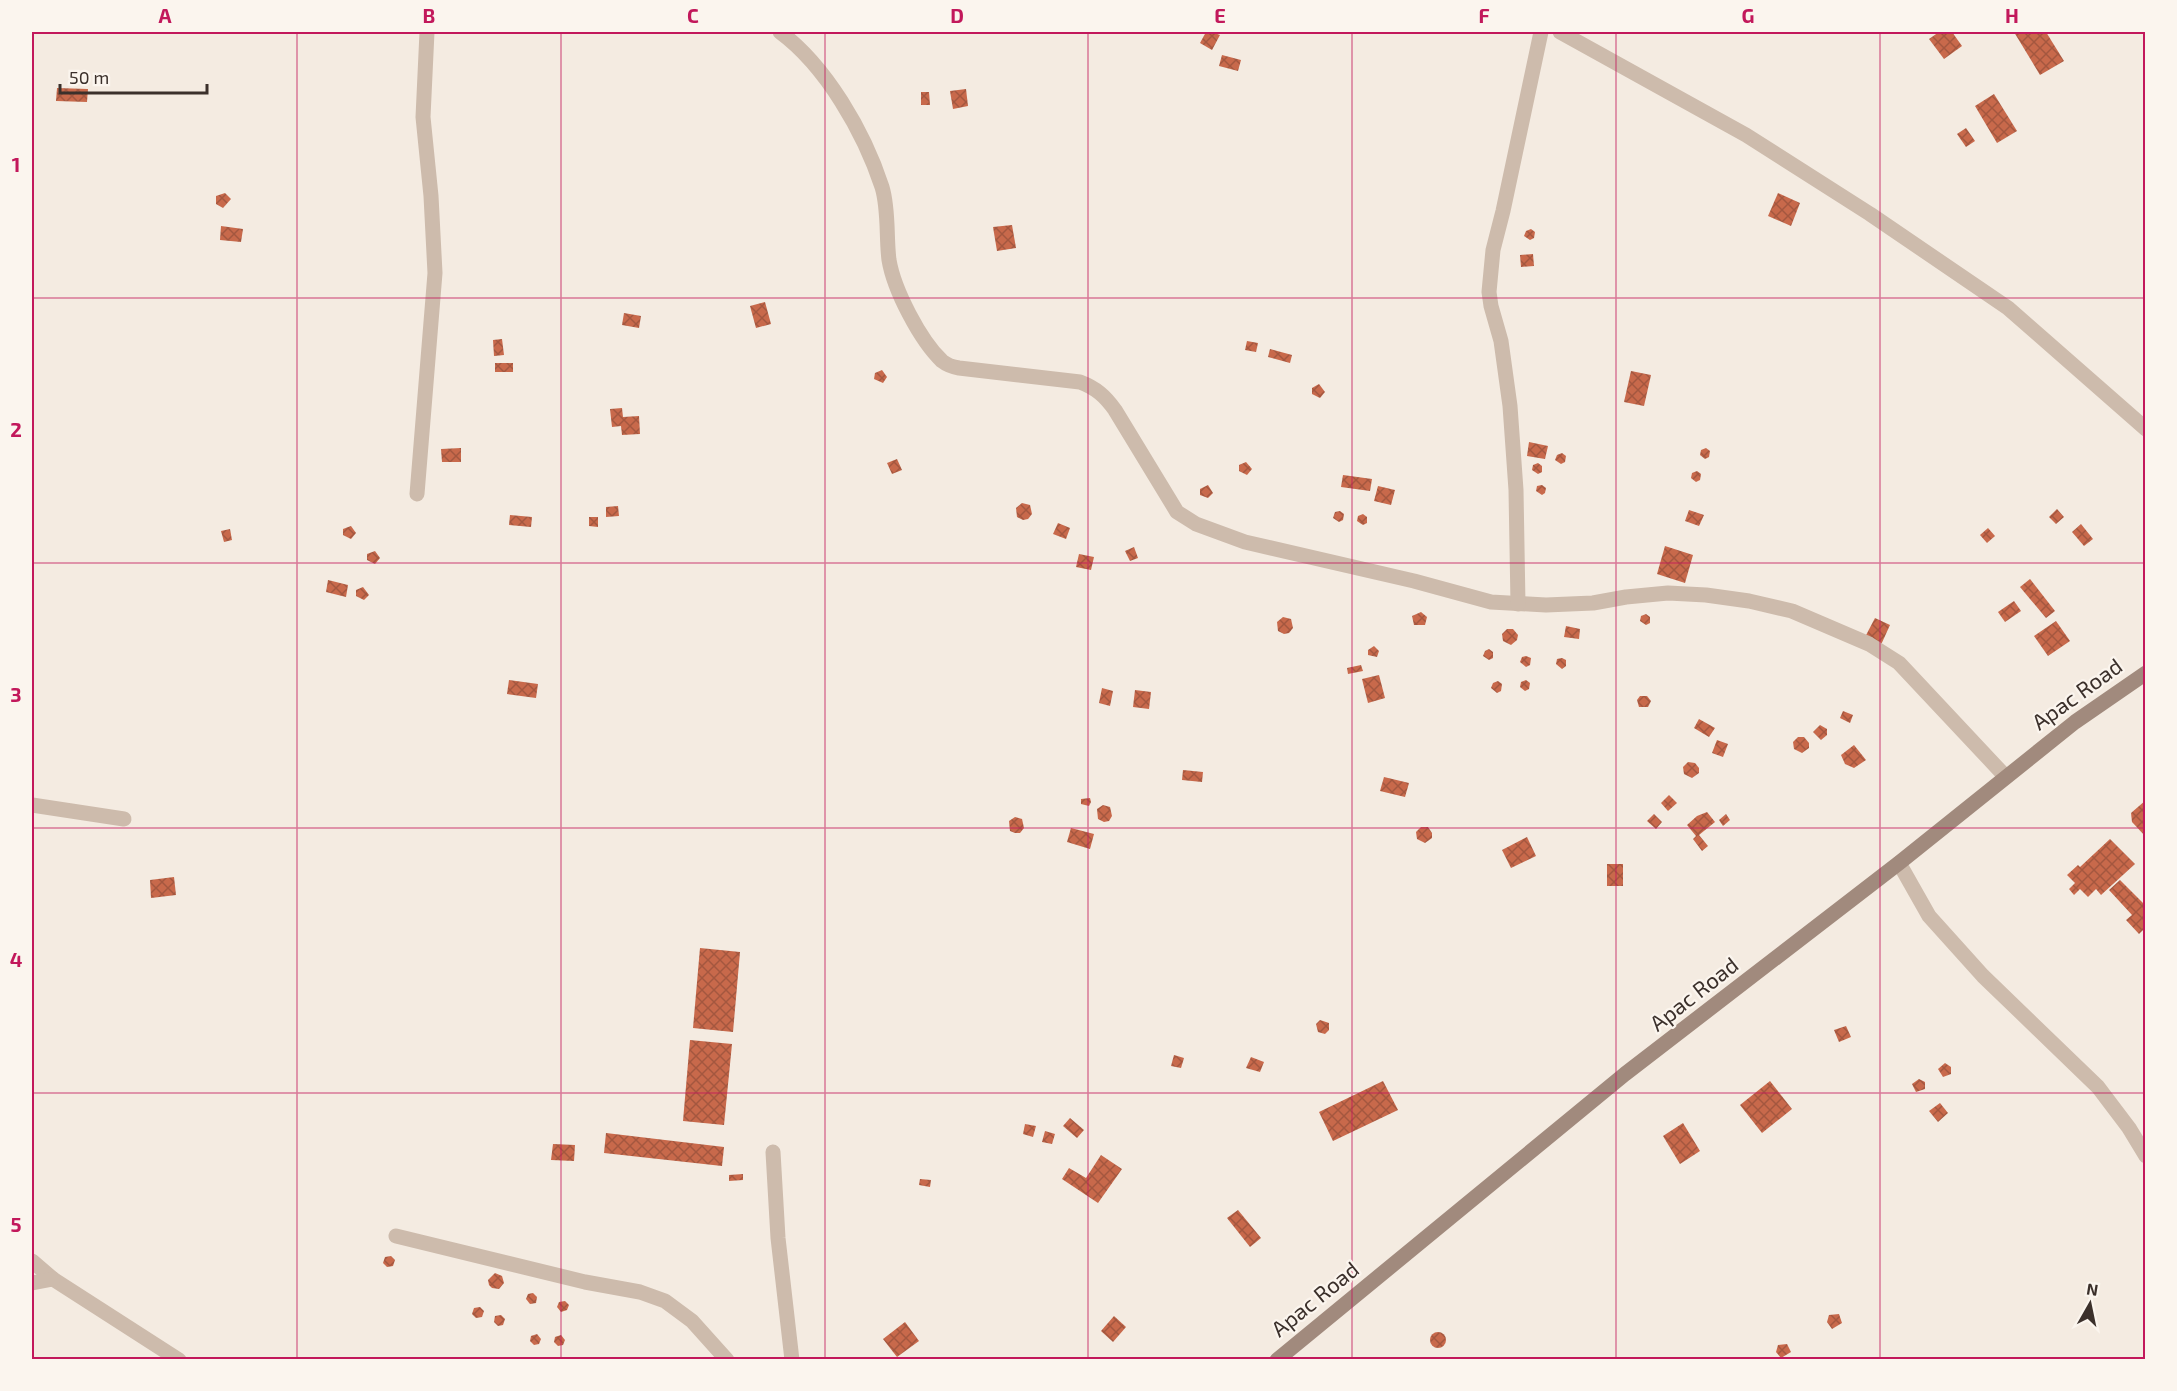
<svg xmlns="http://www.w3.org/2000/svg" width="2177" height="1391" viewBox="0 0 2177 1391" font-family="'Exo 2',sans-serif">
	<defs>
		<pattern id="building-cross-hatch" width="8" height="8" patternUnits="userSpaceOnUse" patternTransform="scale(1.5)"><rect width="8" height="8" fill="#c8694b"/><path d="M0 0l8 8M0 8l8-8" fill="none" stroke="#a4573f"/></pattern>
	</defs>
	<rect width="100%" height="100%" fill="#f4ebe1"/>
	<g fill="url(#building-cross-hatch)">
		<polygon points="1206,32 1212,32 1220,35 1212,50 1200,43"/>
		<polygon points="1939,32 1952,32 1962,46 1944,59 1929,39"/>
		<polygon points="2014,32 2046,32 2064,61 2040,75"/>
		<polygon points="1222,55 1241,60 1238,71 1219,66"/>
		<polygon points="57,88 88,89 87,102 56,101"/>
		<polygon points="966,89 968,106 953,109 950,91"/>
		<polygon points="921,92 929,92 930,105 921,105"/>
		<polygon points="1994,94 2017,131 1997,143 1975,106"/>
		<polygon points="1966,128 1975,141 1966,147 1957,134"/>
		<polygon points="225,193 231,199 223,208 216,204 216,196"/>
		<polygon points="1778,193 1800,203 1791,226 1768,216"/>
		<polygon points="1012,225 1016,248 997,251 993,227"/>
		<polygon points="221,226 243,229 241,242 220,240"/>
		<polygon points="1531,229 1535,232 1534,238 1530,240 1524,236 1526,231"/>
		<polygon points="1533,254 1534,266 1521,267 1520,255"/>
		<polygon points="765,302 771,324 756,328 750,306"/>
		<polygon points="624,313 641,316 639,328 622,325"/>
		<polygon points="502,339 504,355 494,356 493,340"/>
		<polygon points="1247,341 1258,343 1256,352 1245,350"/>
		<polygon points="1270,349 1292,355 1290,363 1268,357"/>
		<rect x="495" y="363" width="18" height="9"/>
		<polygon points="882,370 887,377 883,383 874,379 875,373"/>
		<polygon points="1631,371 1651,375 1644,406 1624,402"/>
		<polygon points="1319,384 1325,392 1320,398 1312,394 1312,388"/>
		<polygon points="622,408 623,417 639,416 640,434 622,435 621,426 612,427 610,409"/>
		<polygon points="1529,442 1548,446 1545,459 1527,456"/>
		<polygon points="461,448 461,462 442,462 441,449"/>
		<polygon points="1706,448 1710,451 1709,457 1705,459 1700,455 1701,450"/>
		<polygon points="1562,453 1566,456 1565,462 1561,464 1555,460 1557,455"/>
		<polygon points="897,459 902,470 892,474 887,463"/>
		<polygon points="1246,462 1252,469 1247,475 1239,471 1239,465"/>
		<polygon points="1538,463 1542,466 1542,472 1538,474 1532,470 1533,465"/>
		<polygon points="1697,471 1701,474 1700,480 1696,482 1691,478 1692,473"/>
		<polygon points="1343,475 1372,479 1370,491 1341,487"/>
		<polygon points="1208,485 1213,493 1208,498 1200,495 1200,489"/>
		<polygon points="1542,485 1546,488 1545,493 1542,495 1536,491 1537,486"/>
		<polygon points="1378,486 1395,490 1391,505 1374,501"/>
		<polygon points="1022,503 1030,505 1032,514 1028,519 1023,520 1017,517 1016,508"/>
		<polygon points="618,506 619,516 606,517 606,507"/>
		<polygon points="2057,509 2064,517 2056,524 2049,517"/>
		<polygon points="1689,510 1704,515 1699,526 1685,521"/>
		<polygon points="1340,511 1344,514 1343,520 1339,522 1333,518 1335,512"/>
		<polygon points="1363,514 1367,517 1367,523 1363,525 1357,521 1358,516"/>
		<polygon points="510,515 532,517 531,527 509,525"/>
		<polygon points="589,517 598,517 598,527 589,526"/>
		<polygon points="1058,523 1070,528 1066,539 1053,534"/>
		<polygon points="2081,524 2093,539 2084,546 2072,532"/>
		<polygon points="351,526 356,533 351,539 343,535 343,529"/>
		<polygon points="1988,528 1995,536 1987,543 1980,535"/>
		<polygon points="230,529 232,540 224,542 221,531"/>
		<polygon points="1665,546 1693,555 1685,583 1657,574"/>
		<polygon points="1134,547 1138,558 1130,561 1125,551"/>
		<polygon points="375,551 380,558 375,564 367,560 367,554"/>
		<polygon points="1079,554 1094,557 1091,570 1076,567"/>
		<polygon points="2030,579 2055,611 2046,618 2020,587"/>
		<polygon points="328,580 348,585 346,597 326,592"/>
		<polygon points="363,587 369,595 364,600 356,596 356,590"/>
		<polygon points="2014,601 2021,611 2005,622 1998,612"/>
		<polygon points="1421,612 1427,617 1425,625 1414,625 1412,616"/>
		<polygon points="1646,614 1650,617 1650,623 1646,625 1640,621 1641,616"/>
		<polygon points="1283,617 1291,619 1293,628 1289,633 1284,634 1278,631 1277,622"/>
		<polygon points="1875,618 1890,625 1880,647 1864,639"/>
		<polygon points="2056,621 2070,641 2048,656 2034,636"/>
		<polygon points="1566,626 1580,629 1579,639 1564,637"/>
		<polygon points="1507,629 1513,629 1518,635 1517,640 1511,645 1503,641 1502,634"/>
		<polygon points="1374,646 1379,651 1377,657 1368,655 1368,650"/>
		<polygon points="1489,649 1493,652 1493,658 1489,660 1483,656 1485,651"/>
		<polygon points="1526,656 1531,658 1530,665 1526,667 1520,662 1522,657"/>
		<polygon points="1562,658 1566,660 1566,666 1562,669 1556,664 1557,659"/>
		<polygon points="1361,665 1363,671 1348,674 1347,668"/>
		<polygon points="1379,675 1385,698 1368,703 1362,679"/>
		<polygon points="509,680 538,684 536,698 507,694"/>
		<polygon points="1526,680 1530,683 1529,689 1525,691 1520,687 1521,682"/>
		<polygon points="1498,681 1502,684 1501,691 1497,693 1491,688 1493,683"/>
		<polygon points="1102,688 1113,691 1110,706 1099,703"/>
		<polygon points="1135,690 1151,692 1149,709 1133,707"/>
		<polygon points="1640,696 1647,696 1651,701 1648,707 1639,707 1637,700"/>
		<polygon points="1843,711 1853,715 1850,723 1840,718"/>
		<polygon points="1699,719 1715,728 1709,737 1694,728"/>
		<polygon points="1820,725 1827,729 1827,735 1821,740 1813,732"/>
		<polygon points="1798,737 1804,737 1809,743 1809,748 1802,753 1794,749 1793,742"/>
		<polygon points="1717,740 1728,744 1723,757 1712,753"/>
		<polygon points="1854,745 1866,760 1854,768 1845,764 1841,755"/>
		<polygon points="1688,762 1695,763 1699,768 1699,773 1692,778 1684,774 1683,767"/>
		<polygon points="1183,770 1203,772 1202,782 1182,780"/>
		<polygon points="1384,777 1409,783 1405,797 1380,791"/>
		<polygon points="1669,795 1677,803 1668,811 1661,803"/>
		<polygon points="1090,798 1091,802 1089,806 1081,804 1081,799"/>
		<polygon points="2146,800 2146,837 2132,822 2131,813"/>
		<polygon points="1103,805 1110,807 1112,816 1109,821 1104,822 1098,819 1097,809"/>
		<polygon points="1707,812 1715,822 1699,835 1708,846 1702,851 1693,839 1696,836 1687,825 1697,816"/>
		<polygon points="1654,814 1662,822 1656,829 1647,821"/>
		<polygon points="1726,814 1730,820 1723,826 1719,820"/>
		<polygon points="1015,817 1022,819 1024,828 1020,833 1015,833 1010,831 1009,821"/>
		<polygon points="1421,827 1428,827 1432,833 1432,838 1425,843 1417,839 1416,832"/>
		<polygon points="1071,828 1094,834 1090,849 1067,842"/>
		<polygon points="1527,837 1536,856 1511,868 1502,850"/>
		<polygon points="2110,839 2135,864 2101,895 2096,889 2088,897 2080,889 2074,895 2069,889 2075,883 2067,875 2078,865 2080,867"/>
		<rect x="1607" y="864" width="16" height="22"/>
		<polygon points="174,877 176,895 151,898 150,880"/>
		<polygon points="2120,880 2144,904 2146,902 2146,927 2139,934 2126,920 2132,915 2109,890"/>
		<polygon points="700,948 740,952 733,1032 693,1028"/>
		<polygon points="1320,1020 1329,1023 1329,1030 1325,1034 1318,1032 1316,1024"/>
		<polygon points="1846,1026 1851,1037 1839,1042 1834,1030"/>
		<polygon points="690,1040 732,1044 724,1125 683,1121"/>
		<polygon points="1174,1055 1184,1058 1181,1068 1171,1066"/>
		<polygon points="1251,1057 1264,1062 1260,1072 1246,1068"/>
		<polygon points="1945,1063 1951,1067 1951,1074 1943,1077 1938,1069"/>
		<polygon points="1919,1079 1925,1082 1925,1089 1916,1092 1912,1084"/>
		<polygon points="1383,1081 1398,1110 1333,1141 1319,1112"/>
		<polygon points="1770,1081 1792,1109 1762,1133 1740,1105"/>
		<polygon points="1940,1103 1948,1113 1938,1122 1929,1111"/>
		<polygon points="1070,1118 1084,1130 1077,1138 1063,1126"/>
		<polygon points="1683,1123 1700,1151 1680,1164 1663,1136"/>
		<polygon points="1025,1124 1036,1126 1033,1137 1023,1134"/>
		<polygon points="1045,1131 1055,1134 1052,1144 1042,1142"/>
		<polygon points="606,1133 724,1147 722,1166 604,1153"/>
		<polygon points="553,1144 575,1145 574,1161 551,1160"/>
		<polygon points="1101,1155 1122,1169 1098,1203 1062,1179 1069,1168 1086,1178"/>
		<polygon points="743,1174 743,1180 729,1181 729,1175"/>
		<polygon points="920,1179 931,1180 930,1187 919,1185"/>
		<polygon points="1238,1210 1261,1238 1250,1247 1227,1218"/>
		<polygon points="391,1256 395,1260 393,1266 387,1267 383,1263 385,1257"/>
		<polygon points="495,1273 502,1276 504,1283 499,1289 492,1288 489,1285 488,1280"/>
		<polygon points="533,1293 537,1297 536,1303 530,1304 526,1299 528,1294"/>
		<polygon points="565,1301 569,1305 567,1310 561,1312 557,1307 559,1302"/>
		<polygon points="480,1307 484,1311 482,1317 476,1318 472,1314 474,1308"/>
		<polygon points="1839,1314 1842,1323 1832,1329 1827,1322 1829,1315"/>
		<polygon points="501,1315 505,1319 503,1325 498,1326 494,1322 495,1316"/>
		<polygon points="1114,1316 1126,1327 1113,1342 1101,1331"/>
		<polygon points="905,1322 919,1341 897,1357 883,1339"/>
		<circle cx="1438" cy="1340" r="8"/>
		<polygon points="537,1334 541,1339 539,1344 534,1345 530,1341 531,1336"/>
		<polygon points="561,1335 565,1340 563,1345 558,1346 554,1342 555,1337"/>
		<polygon points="1787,1344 1791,1352 1781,1358 1776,1352 1778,1345"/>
	</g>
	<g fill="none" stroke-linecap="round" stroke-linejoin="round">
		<g stroke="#cdbbac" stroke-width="15">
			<path d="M780,32c46,34 84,100 102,155 7,23 4,50 7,73 5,30 31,80 53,101 5,4 11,6 17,7l121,14c16,6 25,14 35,28l62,102 19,12 49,18 169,39 77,21 55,3 47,-2 33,-6 42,-4 38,2 43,6 43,10 77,33 30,19 106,113"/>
			<polyline points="1560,32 1746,135 1870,214 2008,308 2146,429"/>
			<polyline points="417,494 435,273 431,196 423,117 427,32"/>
			<polyline points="1518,604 1516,490 1510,406 1501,341 1491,306 1489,292 1493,250 1503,211 1541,32"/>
			<polyline points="32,805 124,819"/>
			<polyline points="1899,863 1929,916 1983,976 2098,1087 2129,1128 2146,1156"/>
			<polyline points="773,1152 778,1238 792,1360"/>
			<polyline points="396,1236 585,1282 640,1292 665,1301 692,1321 727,1360"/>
			<polyline points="32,1261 53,1279 179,1360"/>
			<polyline points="32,1283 53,1279"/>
		</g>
		<polyline stroke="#a18a7d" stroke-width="15" points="1277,1360 1625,1074 1899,863 2075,722 2146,673"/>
	</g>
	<path fill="none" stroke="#c2185b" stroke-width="1.5" stroke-opacity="0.55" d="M297,32v1328M561,32v1328M825,32v1328M1088,32v1328M1352,32v1328M1616,32v1328M1880,32v1328M32,298h2114M32,563h2114M32,828h2114M32,1093h2114"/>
	<g text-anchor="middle" stroke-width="4.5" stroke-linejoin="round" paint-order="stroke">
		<g font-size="22" fill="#3b302b" stroke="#fbf5ee">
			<text transform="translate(2077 694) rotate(-36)" y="8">Apac Road</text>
			<text transform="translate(1694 994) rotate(-38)" y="8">Apac Road</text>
			<text transform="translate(1315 1299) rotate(-39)" y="8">Apac Road</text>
		</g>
	</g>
	<rect width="2177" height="1391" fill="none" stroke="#fbf5ee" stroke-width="66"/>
	<g transform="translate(2090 1304) rotate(9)" stroke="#fbf5ee" stroke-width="4.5" paint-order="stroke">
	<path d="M0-4.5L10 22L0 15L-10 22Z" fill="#3b302b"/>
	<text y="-9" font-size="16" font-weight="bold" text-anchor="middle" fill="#3b302b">N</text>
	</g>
	<path d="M60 84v9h147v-9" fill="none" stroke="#3b302b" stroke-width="3"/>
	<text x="69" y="84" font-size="18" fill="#3b302b" stroke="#fbf5ee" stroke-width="4.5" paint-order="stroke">50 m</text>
	<rect x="33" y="33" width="2111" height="1325" fill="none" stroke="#c2185b" stroke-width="2"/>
	<g font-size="20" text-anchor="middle" font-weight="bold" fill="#c2185b">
		<text x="165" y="23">A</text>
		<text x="429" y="23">B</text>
		<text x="693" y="23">C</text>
		<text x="957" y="23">D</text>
		<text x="1220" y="23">E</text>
		<text x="1484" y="23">F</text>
		<text x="1748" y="23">G</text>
		<text x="2012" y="23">H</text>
		<text x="16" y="172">1</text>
		<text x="16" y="437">2</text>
		<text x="16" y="702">3</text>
		<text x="16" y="967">4</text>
		<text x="16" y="1232">5</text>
	</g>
</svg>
